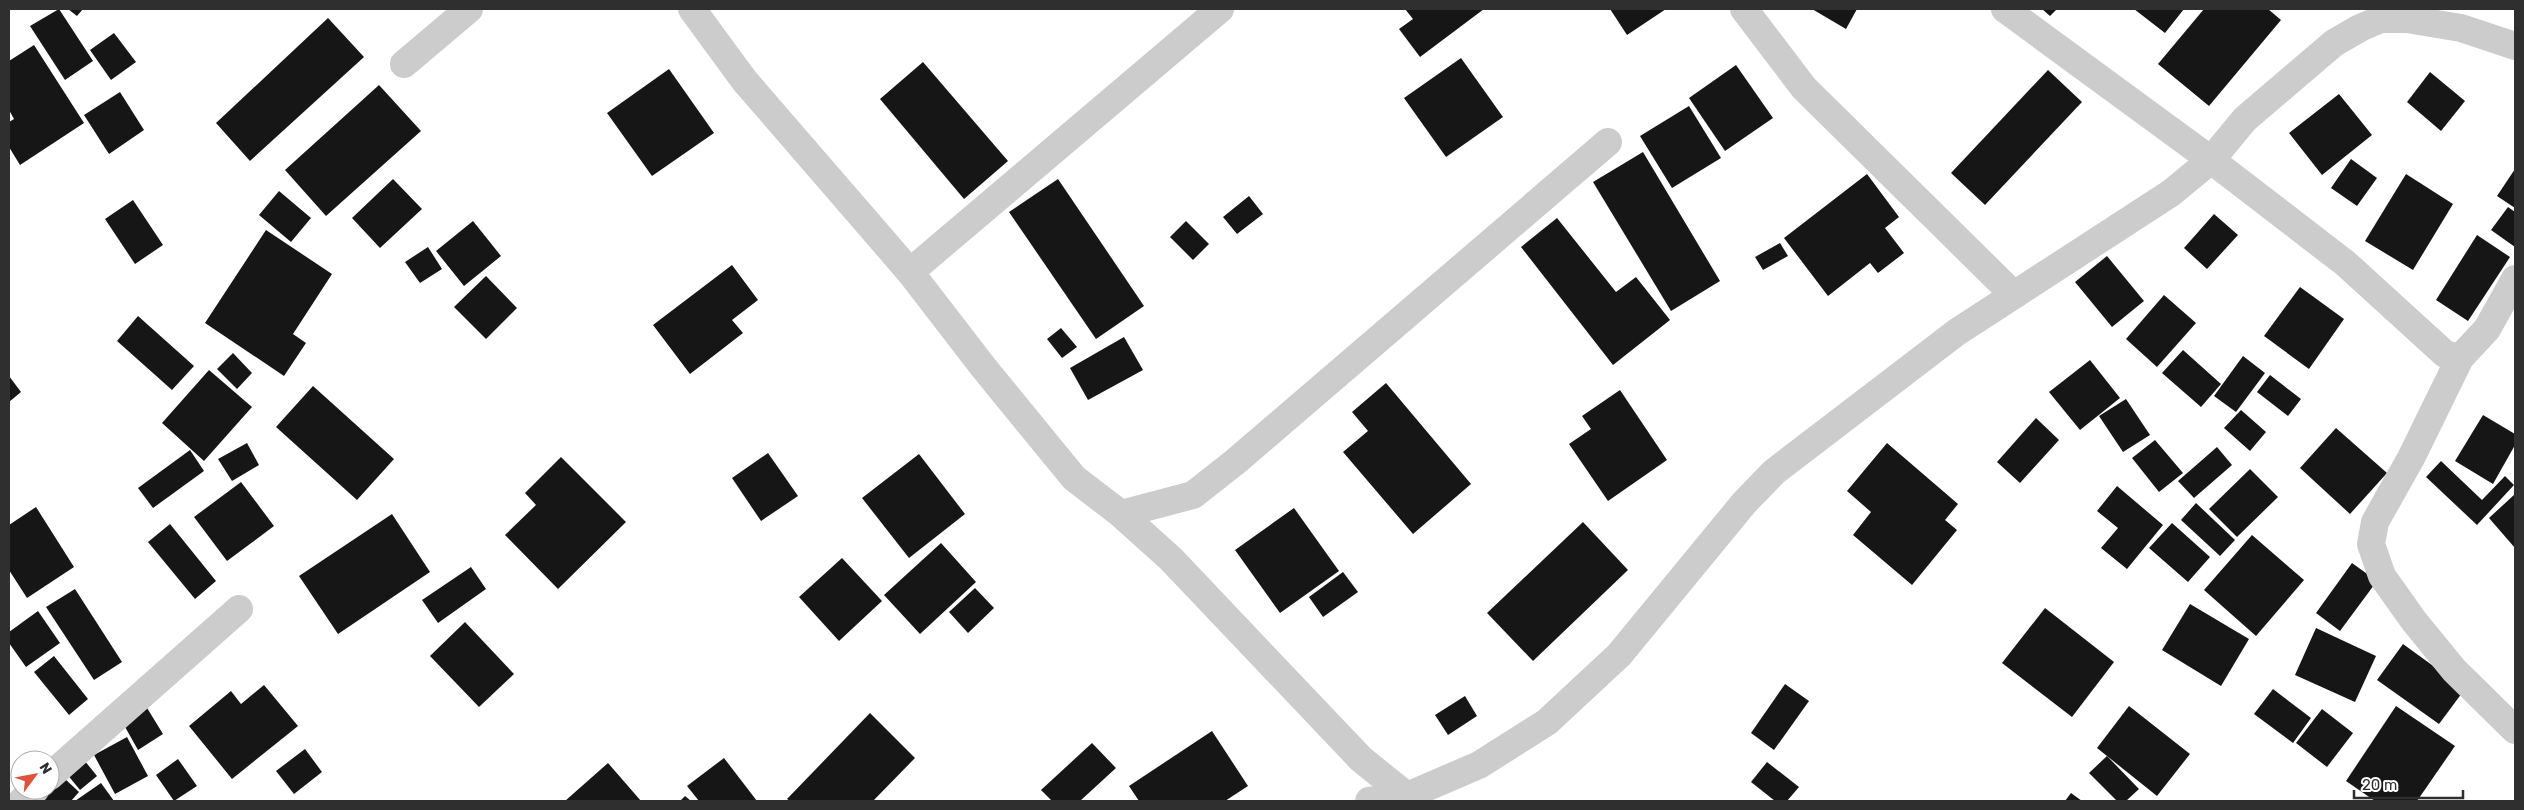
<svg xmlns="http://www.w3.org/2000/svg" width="2524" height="810" viewBox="0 0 2524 810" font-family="Rubik,sans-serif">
	<rect width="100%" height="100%" fill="#fff"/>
	<g fill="#161616">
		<polygon points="59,9 93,61 65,80 30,26"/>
		<polygon points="68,9 83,9 77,16"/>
		<polygon points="1405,9 1484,9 1420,57 1399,29 1413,19"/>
		<polygon points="1610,9 1666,9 1627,35"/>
		<polygon points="1812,9 1857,9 1846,29"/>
		<polygon points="2042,9 2057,9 2050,16"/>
		<polygon points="2134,9 2184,9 2165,33"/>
		<polygon points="2204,9 2268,9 2281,20 2209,106 2158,64"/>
		<polygon points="328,18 364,57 250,161 216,123"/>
		<polygon points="114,33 136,62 111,80 90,50"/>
		<polygon points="34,45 84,123 20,165 9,147 9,122 14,119 9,110 9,61"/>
		<polygon points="1461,58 1503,117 1446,157 1404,98"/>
		<polygon points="923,62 1008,161 964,199 880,99"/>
		<polygon points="1736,65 1773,118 1725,151 1689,98"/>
		<polygon points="669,69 714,133 652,176 607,113"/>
		<polygon points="2048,70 2082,102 1985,205 1951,173"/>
		<polygon points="2430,72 2465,101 2441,131 2407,102"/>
		<polygon points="379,85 421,131 326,216 285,170"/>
		<polygon points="120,92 144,130 109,154 84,115"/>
		<polygon points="2339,94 2372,135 2322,175 2289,133"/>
		<polygon points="1689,106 1721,158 1672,188 1640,136"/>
		<polygon points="1643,152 1720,281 1671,311 1593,182"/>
		<polygon points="2351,159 2377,178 2357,206 2331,188"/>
		<polygon points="2515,169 2515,208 2497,196"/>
		<polygon points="1867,174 1899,217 1885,228 1904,253 1878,273 1870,263 1828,296 1784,238"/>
		<polygon points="2406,174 2453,204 2413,270 2365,241"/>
		<polygon points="393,179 422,209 380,248 352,218"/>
		<polygon points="1058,179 1144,306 1096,339 1009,212"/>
		<polygon points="279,191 311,218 291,242 259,215"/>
		<polygon points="1249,196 1263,214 1237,234 1223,217"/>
		<polygon points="133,200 163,245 135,264 105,219"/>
		<polygon points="2508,207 2515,212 2515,247 2491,230"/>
		<polygon points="2214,214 2238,235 2207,269 2184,248"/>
		<polygon points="1557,218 1616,292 1636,277 1670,320 1613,365 1521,247"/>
		<polygon points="473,221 501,256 464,286 436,251"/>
		<polygon points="1186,221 1209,244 1193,260 1170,237"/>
		<polygon points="266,230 332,274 293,334 306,343 284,376 205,323"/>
		<polygon points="2477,235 2510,257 2468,321 2436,300"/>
		<polygon points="1780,243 1788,256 1763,270 1755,257"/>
		<polygon points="428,247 442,269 420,283 405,262"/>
		<polygon points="2107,256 2144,301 2112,327 2075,282"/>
		<polygon points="732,265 758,300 732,320 743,333 690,374 653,325"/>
		<polygon points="486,276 517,308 486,339 454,307"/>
		<polygon points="2300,287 2344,319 2309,369 2264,336"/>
		<polygon points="2164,295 2196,323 2157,367 2126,339"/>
		<polygon points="138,316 194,366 172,390 117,341"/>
		<polygon points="1061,328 1077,347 1062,358 1047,339"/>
		<polygon points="1124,337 1143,370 1088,400 1070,368"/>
		<polygon points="2183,350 2221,384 2201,407 2162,373"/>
		<polygon points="233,353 252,373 237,389 217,369"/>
		<polygon points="2243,356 2265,373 2236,412 2214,396"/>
		<polygon points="2090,360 2120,398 2080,430 2049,392"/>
		<polygon points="209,370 252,407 204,461 162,423"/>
		<polygon points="2270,375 2301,399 2288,416 2257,392"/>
		<polygon points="9,376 21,392 9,402"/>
		<polygon points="1386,383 1471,484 1413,534 1343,452 1368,431 1352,412"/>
		<polygon points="313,386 394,459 357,500 276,427"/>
		<polygon points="1620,390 1667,460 1608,501 1569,444 1591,429 1582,416"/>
		<polygon points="2126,399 2150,435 2123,452 2099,416"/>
		<polygon points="2241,410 2266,432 2250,451 2224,428"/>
		<polygon points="2483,415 2515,434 2515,445 2493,484 2455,461"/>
		<polygon points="2036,418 2059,440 2020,483 1997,462"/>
		<polygon points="2336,428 2387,473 2350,514 2300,468"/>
		<polygon points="2155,440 2183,473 2159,492 2132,458"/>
		<polygon points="247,443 259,465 232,481 218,459"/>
		<polygon points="1887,443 1958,504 1945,520 1957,530 1912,585 1853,535 1871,512 1847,491"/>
		<polygon points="2217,447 2232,465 2194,498 2178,481"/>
		<polygon points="190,450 204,471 153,508 138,488"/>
		<polygon points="768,453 798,496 761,521 732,478"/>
		<polygon points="919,454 965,514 909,558 862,498"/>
		<polygon points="561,457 626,522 558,589 505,535 536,505 525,493"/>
		<polygon points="2441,461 2482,500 2505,476 2514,485 2477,525 2426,477"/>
		<polygon points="2250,469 2278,497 2237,537 2209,509"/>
		<polygon points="241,482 274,526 227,561 194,517"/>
		<polygon points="2117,486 2163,525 2127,569 2101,548 2118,528 2097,511"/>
		<polygon points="2515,494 2515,548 2489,518"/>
		<polygon points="2196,503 2235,540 2220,556 2181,520"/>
		<polygon points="36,507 74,567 27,598 9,570 9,525"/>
		<polygon points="1294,508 1339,571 1280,613 1235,550"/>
		<polygon points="392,514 430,572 338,634 299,576"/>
		<polygon points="1583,522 1628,570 1533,661 1487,613"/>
		<polygon points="2172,523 2210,557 2188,582 2149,548"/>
		<polygon points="170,524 216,581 195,599 148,542"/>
		<polygon points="2252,535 2304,580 2256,636 2204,590"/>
		<polygon points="941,543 976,582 920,634 884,595"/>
		<polygon points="842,558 882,601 839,641 799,597"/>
		<polygon points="2352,563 2377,581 2340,631 2316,613"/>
		<polygon points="471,567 486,589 438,623 422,600"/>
		<polygon points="1343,572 1358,592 1323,617 1309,597"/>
		<polygon points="975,588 994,608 968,633 949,612"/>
		<polygon points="75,589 122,662 94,680 46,607"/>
		<polygon points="2190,604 2249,639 2221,686 2162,650"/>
		<polygon points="2045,608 2114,662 2072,717 2002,663"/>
		<polygon points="38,611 60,643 26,667 9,643 9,632"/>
		<polygon points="465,622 514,674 479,707 430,656"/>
		<polygon points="2316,628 2376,656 2355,702 2295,675"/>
		<polygon points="2403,644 2465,689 2439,724 2377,680"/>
		<polygon points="54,656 88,699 69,715 34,672"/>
		<polygon points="1785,684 1809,701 1774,750 1751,733"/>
		<polygon points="264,685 298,726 232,779 189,726 231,691 241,704"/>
		<polygon points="2273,689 2311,718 2293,743 2254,714"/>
		<polygon points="1465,696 1477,716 1448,735 1435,715"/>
		<polygon points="144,703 163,734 138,750 120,718"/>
		<polygon points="2129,706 2190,754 2157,796 2097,748"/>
		<polygon points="2396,706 2455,746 2417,801 2375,801 2346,781"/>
		<polygon points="2322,709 2353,733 2327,767 2296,743"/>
		<polygon points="870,713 915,758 873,801 790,801 787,799"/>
		<polygon points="1212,731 1248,786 1225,801 1139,801 1129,786"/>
		<polygon points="127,737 148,776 115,794 94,755"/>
		<polygon points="1092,743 1116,768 1080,801 1052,801 1041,790"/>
		<polygon points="305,749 322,772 294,794 276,771"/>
		<polygon points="80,755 97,776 80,790 62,768"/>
		<polygon points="2107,756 2139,789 2126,801 2117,801 2089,773"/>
		<polygon points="724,758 757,801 699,801 687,786"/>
		<polygon points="178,759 197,786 174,801 156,775"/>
		<polygon points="1767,762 1799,787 1787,801 1775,801 1751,782"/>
		<polygon points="608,763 641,801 565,801"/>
		<polygon points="63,777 79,792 71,801 40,801"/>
		<polygon points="101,783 114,801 75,801"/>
		<polygon points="2071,793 2082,801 2065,801"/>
		<polygon points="685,796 691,801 680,801"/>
	</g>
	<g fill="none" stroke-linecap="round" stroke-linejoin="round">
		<g stroke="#ccc" stroke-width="28">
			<polyline points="692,9 744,80 910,272 984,368 1074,478 1121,514 1171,559 1361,759 1407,796 1411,801"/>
			<polyline points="1744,9 1804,88 2014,295"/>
			<polyline points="2005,9 2211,160 2345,263 2445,354 2460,358"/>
			<polyline points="404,64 469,9"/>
			<polyline points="910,272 1220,9"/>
			<polyline points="2515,279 2487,329 2460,358 2411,458 2375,522 2371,544 2382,576 2414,621 2454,670 2515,730"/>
			<polyline points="1121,514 1193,495 1235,462 1608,142"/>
			<polyline points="50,776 239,609"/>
			<polyline points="22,801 35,790"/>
			<polyline points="1369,801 1407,796 1479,765 1547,722 1619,655 1744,503 1774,472 1957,332 2171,193 2211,160 2245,119 2334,43 2360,28 2381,19 2407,19 2461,28 2515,46"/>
		</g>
	</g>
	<rect width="2524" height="810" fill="none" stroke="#2f2f2f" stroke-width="20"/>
	<g transform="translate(35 775) rotate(58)"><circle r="24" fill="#ffffff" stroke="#acacac"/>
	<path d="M0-4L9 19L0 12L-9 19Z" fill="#de5239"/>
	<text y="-8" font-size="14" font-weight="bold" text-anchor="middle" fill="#2f2f2f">N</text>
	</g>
	<path d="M2354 790v8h109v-8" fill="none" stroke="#2f2f2f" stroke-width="2.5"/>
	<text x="2362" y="790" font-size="15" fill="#2f2f2f" stroke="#ffffff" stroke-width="4" paint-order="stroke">20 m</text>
</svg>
